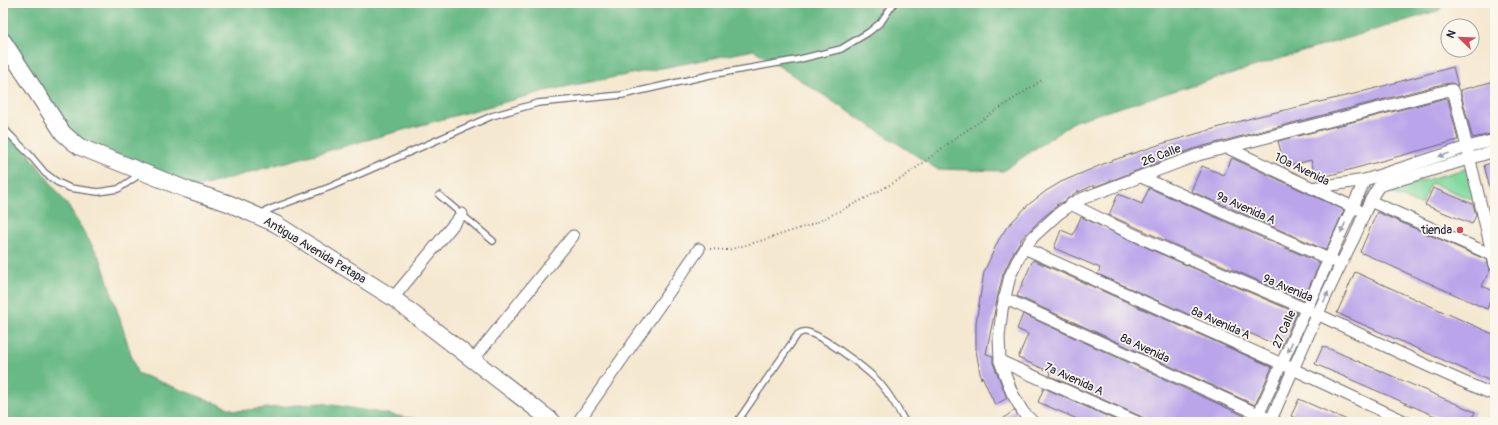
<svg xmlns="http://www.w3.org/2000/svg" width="1498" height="425" viewBox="0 0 1498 425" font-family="Pangolin,sans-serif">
	<rect width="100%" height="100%" fill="#fbf7ec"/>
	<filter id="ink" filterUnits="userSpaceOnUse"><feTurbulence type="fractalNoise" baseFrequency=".025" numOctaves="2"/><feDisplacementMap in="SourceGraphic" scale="8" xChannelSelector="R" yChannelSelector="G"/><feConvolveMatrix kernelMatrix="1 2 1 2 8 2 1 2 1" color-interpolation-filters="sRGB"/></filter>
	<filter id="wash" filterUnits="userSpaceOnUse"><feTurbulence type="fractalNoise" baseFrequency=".012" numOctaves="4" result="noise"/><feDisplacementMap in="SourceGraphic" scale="16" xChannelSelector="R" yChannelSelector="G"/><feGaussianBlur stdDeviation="0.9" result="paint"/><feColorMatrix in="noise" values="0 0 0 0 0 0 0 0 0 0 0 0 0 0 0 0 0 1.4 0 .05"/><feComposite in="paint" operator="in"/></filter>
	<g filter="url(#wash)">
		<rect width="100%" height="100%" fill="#f5e8d0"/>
		<polygon fill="#81d99e" stroke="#527e6c" points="1469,168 1478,202 1431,183 1421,205 1391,193 1400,187"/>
		<g fill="#68b985" stroke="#456e60">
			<polygon points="3,3 1442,3 1440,10 1075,121 1003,171 937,169 754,50 549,90 279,164 188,190 66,131 3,41"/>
			<polygon points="3,120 68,206 101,260 137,373 237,411 321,403 434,422 3,422"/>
		</g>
		<g id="blocks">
			<g fill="#baa5ea">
				<polygon points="1453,67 1458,86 1452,83 1443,84 1196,148 1094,187 1094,185 1077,193 1079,190 1063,202 1056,205 1058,205 1040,220 1022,238 1014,251 1003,274 998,295 986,354 993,356 993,363 1007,398 995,405 982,376 981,379 976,350 976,323 984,272 998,241 1007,227 1028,205 1046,191 1061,182 1108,162 1161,144 1255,117 1354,94"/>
				<polygon points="1495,81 1495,133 1473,138 1473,136 1472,136 1460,90"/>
				<polygon points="1446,98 1448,99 1458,140 1316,179 1311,160 1285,167 1278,141"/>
				<polygon points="1232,158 1344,210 1326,250 1191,191 1202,166 1224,175"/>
				<polygon points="1495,162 1495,193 1491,193 1484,165"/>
				<polygon points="1149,188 1320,263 1303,300 1166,241 1109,215 1118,194 1142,204"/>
				<polygon points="1433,188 1473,204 1476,215 1472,224 1425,205"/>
				<polygon points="1377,212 1487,260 1490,270 1482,286 1494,291 1487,309 1360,252"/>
				<polygon points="1081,217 1161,254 1297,313 1281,347 1193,308 1190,315 1098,274 1100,268 1054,248 1061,230 1073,235"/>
				<polygon points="1033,260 1272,367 1255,405 1017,296"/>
				<polygon points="1355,272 1495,335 1495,383 1337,313"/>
				<polygon points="1023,314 1249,418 1248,422 1144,422 1143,418 1140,416 1050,376 1051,372 1018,358 1028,334 1017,329"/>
				<polygon points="1323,346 1475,412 1470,422 1449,422 1315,364"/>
				<polygon points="1044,388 1120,422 1084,422 1038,402"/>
				<polygon points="1299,399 1326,411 1352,422 1304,422 1291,416"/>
				<polygon points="1014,410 1023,422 999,422"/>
			</g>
		</g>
	</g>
	<g filter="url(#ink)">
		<use href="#blocks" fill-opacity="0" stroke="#6c676f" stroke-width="1"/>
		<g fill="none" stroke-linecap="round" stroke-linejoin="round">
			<defs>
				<g id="service">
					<polyline points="3,128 29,154 45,173 57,182 70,188 98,192 118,189 142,173"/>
					<polyline points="439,195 493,241"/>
					<polyline points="260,214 273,208 330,187 492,116 538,103 622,95 710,75 796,60 841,49 869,32 881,22 894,3"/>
					<path d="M737,422l61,-88c3,-2 5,-3 9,-2 16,4 57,35 69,47 12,12 21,28 29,43"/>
				</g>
				<g id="minor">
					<polyline points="1228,148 1357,209"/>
					<polyline points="1141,177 1336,262"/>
					<polyline points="1312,188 1365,180 1467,147 1495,140"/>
					<polyline points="1370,201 1492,255"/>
					<path d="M1071,204c81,42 166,74 248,111 59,27 116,56 176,80"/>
					<polyline points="1024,248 1293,369 1406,422"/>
					<polyline points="393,298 462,214"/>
					<polyline points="1004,298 1276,422"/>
					<polyline points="473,360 573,236"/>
					<polyline points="1000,361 1137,422"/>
					<polyline points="578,422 699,249"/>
					<polyline points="1033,422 1023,412 1012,393 1000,361 999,337 1002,310 1010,276 1021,253 1033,237 1058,214 1076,201 1198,155 1445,91 1452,90 1455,97 1495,265"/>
					<polyline points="1255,422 1365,180"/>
					<path d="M1270,422c27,-61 53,-124 84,-184 8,-17 13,-36 25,-52l116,-35"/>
				</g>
				<polyline id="secondary" points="3,41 63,133 72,141 80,147 188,190 228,203 276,224 393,298 553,422"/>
			</defs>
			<use href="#service" stroke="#6c676f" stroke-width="8"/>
			<use href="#minor" stroke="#6c676f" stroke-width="13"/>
			<use href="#secondary" stroke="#6c676f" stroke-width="18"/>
			<polyline stroke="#6c676f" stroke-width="2" stroke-dasharray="1 3" stroke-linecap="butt" points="710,249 728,250 767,239 813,224 868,197 904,177 961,134 1042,80"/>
			<use href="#service" stroke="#fff" stroke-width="5.5"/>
			<use href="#minor" stroke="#fff" stroke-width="11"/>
			<use href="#secondary" stroke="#fff" stroke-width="16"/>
		</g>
		<defs><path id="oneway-solid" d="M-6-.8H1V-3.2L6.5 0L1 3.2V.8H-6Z"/></defs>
		<g fill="#9c9ca7">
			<use href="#oneway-solid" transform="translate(1444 155) rotate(162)"/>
			<use href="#oneway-solid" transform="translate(1343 228) rotate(113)"/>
			<use href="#oneway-solid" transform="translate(1326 297) rotate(-66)"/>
			<use href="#oneway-solid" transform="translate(1290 347) rotate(114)"/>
		</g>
	</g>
	<circle fill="#d1495b" stroke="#fbf7ec" stroke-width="1.5" cx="1460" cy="230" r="4"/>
	<g text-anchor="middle" stroke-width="3.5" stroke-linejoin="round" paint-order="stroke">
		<g font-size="12" fill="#22223b" stroke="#fbf7ec">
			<text transform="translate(1161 155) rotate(-21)" y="4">26 Calle</text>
			<text transform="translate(1302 169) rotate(26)" y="4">10a Avenida</text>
			<text transform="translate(1246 208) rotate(24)" y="4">9a Avenida A</text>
			<text transform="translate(315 250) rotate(31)" y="4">Antigua Avenida Petapa</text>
			<text transform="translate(1288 288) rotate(23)" y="4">9a Avenida</text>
			<text transform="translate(1221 323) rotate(24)" y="4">8a Avenida A</text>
			<text transform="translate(1284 329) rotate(-66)" y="4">27 Calle</text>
			<text transform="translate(1145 348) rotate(25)" y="4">8a Avenida</text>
			<text transform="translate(1074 379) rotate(24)" y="4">7a Avenida A</text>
		</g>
		<g font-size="12" fill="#22223b" stroke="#fbf7ec" text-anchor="end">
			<text x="1452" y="234">tienda</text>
		</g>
	</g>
	<rect width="1498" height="425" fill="none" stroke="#fbf7ec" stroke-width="16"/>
	<g transform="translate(1460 38) rotate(293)"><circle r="19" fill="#fbf7ec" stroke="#a4a2a5"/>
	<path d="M0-3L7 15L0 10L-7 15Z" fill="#d1495b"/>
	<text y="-6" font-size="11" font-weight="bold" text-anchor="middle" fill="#22223b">N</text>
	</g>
</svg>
